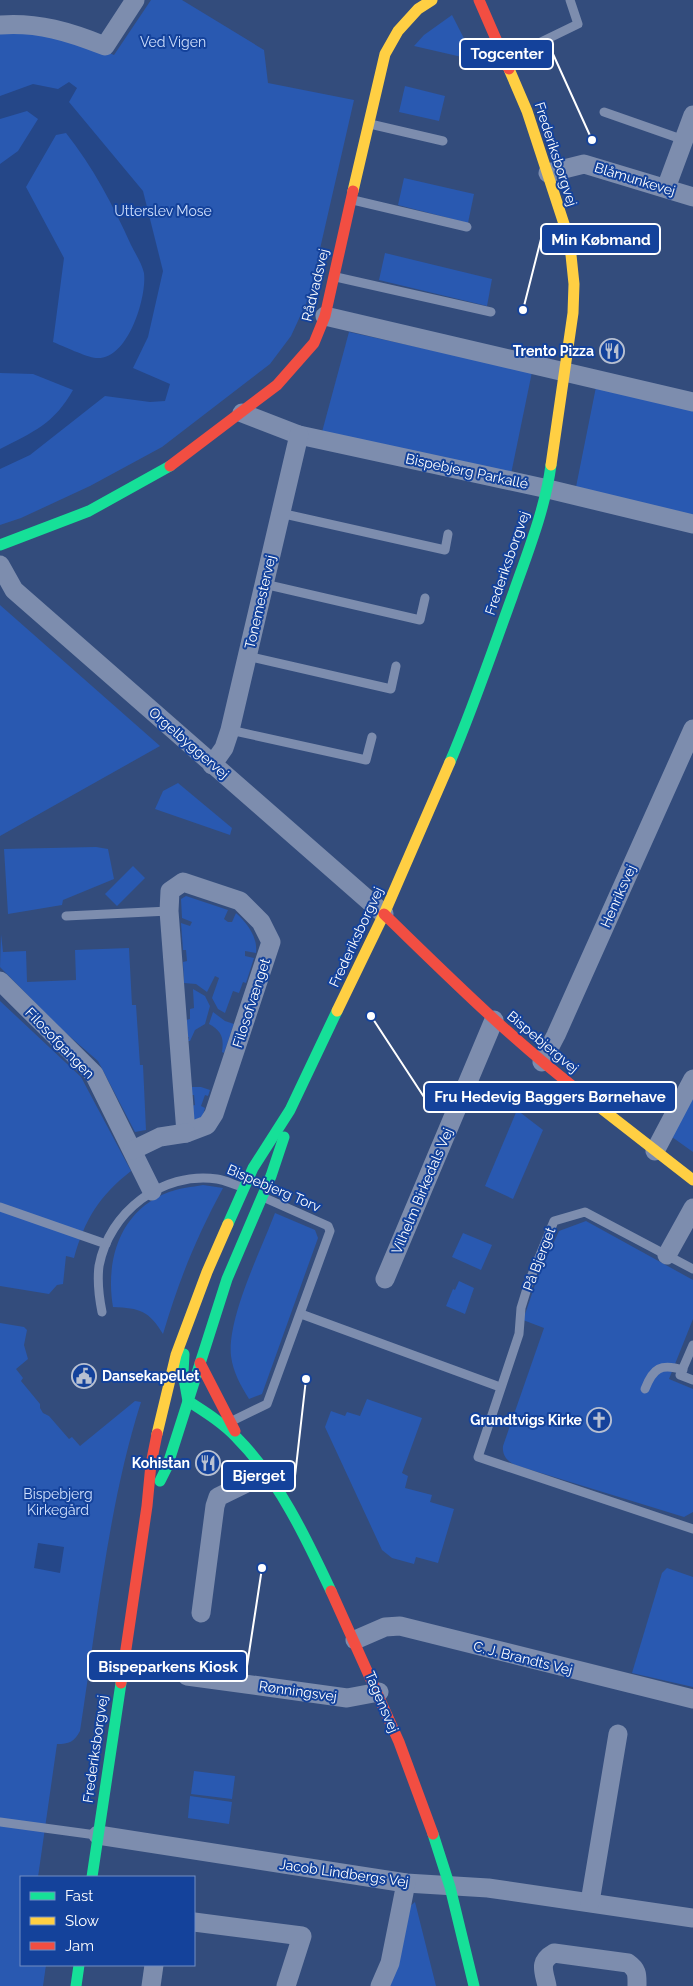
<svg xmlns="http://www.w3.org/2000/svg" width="693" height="1986" viewBox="0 0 693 1986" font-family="Raleway,sans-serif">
	<rect width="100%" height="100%" fill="#334c7c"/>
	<g fill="#2959b1">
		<polygon points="151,0 182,0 264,50 268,83 354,100 309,297 291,336 270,364 162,447 90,486 21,518 0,525 0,32 68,36 114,55"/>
		<polygon points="452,15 475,60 414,46 424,35"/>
		<polygon points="405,86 445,96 439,121 399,112"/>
		<polygon points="404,178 474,194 468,223 398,205"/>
		<polygon points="385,253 492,279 487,306 379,280"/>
		<polygon points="349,332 532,372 511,474 322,432"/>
		<polygon points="596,387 693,409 693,515 576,487"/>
		<polygon points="0,605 160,746 0,836"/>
		<polygon points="178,783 232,828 230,835 155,809 163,791"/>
		<polygon points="96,847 108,849 114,879 63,900 62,905 8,914 4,849"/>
		<polygon points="133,866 145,878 117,906 105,894"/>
		<path d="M186,896l42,14 -4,9 4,3h4l4,-9c11,10 22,24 20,40l-11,-2v5l9,2 -8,25 -3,-1 -4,11 -6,-2 -8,22 -7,-4 -6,-11 7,-20 -4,-2 -8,16 -11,-8 -12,-1 -1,-21 4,-1 -1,-11h-3l-2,-27 9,3 2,-4 -10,-4 -1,-19z"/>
		<polygon points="1,934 3,952 26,951 27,982 76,980 75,950 129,948 132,1005 136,1005 140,1065 143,1065 146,1130 135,1132 98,1061 60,1028 0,967"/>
		<polygon points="193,989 205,996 210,1006 205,1024 195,1030 190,1041 188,1041 189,1037 186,1037 186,1020 190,1019 190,1009 194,1008"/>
		<path d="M0,1001l81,76 50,94c-32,25 -46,48 -57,87l-8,-2 -3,28 -6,1 -8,9 -49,-8z"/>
		<path d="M213,1012l12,9 9,3 -10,29 -2,-1c2,-14 0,-21 -13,-28z"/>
		<polygon points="190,1087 201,1087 210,1090 208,1096 205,1095 201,1106 205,1108 202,1118 194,1120 191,1106 195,1105 194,1095 191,1095"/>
		<polygon points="693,1096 693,1152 672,1137"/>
		<polygon points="517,1110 543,1130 513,1199 485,1186"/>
		<path d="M203,1185l20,3c-27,50 -44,92 -60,146 -14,-23 -23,-26 -50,-27 -8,-47 7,-97 56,-115 11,-4 23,-5 34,-7z"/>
		<path d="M275,1213l40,17 3,8 -56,156 -13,5c-8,-13 -16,-27 -18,-43 -4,-38 30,-106 44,-143z"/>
		<path d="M586,1221l107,59v39l-24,60 24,10v123l-9,5 -169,-52c-8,-4 -13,-10 -12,-19l41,-118 -21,-8 14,-41 22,-48z"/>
		<polygon points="463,1233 492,1245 481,1270 452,1257"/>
		<polygon points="459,1281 474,1288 465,1314 446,1306 453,1289 455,1290"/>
		<path d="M0,1323l24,4 3,3 -3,15 4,14 -12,10 7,9 -2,3 19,23v4l3,5 6,3 20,23 3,-2 8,9 55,-45 6,1c-33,104 -44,220 -61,329 -6,11 -11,13 -23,13l-19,133h-17v88h25l-3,21h-43z"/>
		<polygon points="367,1399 422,1418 402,1473 408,1476 405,1488 432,1495 430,1502 454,1509 438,1563 416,1557 414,1564 392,1558 382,1550 325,1427 331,1411 345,1416 347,1412 360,1416"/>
		<polygon points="667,1568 693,1577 693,1687 632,1673 662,1573"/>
		<polygon points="194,1771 235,1776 232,1799 191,1794"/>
		<polygon points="190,1796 232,1802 229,1824 188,1818"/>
		<polygon points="415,1902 436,1986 387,1986 408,1908"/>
	</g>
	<g fill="#254788" fill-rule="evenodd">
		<path d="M69,82l8,6 -8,14 74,89 20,80 -15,66 -15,31 37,16 -5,17 -15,1 -45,-6 -75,59 -30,14v-20c33,-17 54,-25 73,-59l-40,-16 -33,-1v-209l18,-13 20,-32 -11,-8 -27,8v-23l33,-12 25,5zM66,133c27,34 47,72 65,112 4,8 11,19 13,28 3,24 -16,88 -48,85 -10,-1 -33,-12 -43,-16l11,-84 -38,-71 30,-52z"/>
		<polygon points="38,1543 64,1547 60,1573 34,1568"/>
	</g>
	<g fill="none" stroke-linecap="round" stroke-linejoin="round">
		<g stroke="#7d8dae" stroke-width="9">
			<polyline points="506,59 578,24 570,0"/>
			<polyline points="604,112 684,140"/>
			<polyline points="370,124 443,141"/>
			<polyline points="353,200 467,227"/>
			<polyline points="336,277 491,312"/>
			<polyline points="280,513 445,550 448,534"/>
			<polyline points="264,584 420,620 425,598"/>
			<polyline points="247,656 391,689 396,666"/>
			<polyline points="230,730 366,760 372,737"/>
			<polyline points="66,916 169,911"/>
			<polyline points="0,1207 106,1244"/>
			<polyline points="693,1269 585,1212 554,1221 529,1282 521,1308 519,1334 478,1457 693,1529"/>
			<path d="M102,1312c-3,-15 -5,-30 -3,-46 10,-54 63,-95 118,-87 8,1 17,6 25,8"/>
			<polyline points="301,1314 500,1387"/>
			<polyline points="693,1345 680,1375 693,1380"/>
			<path d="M645,1389c8,-21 16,-26 38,-19"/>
			<polyline points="232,1421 267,1404 330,1231 328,1226 265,1198"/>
			<polyline points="0,1822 96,1835"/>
		</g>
		<g stroke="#7d8dae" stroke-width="19">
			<path d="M0,25c38,-3 70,7 105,21l30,-46"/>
			<polyline points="548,173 584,164 693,197"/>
			<polyline points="666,188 693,115"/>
			<polyline points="325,316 693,402"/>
			<polyline points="242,413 299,435 548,489 693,524"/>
			<polyline points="0,565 14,590 384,914"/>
			<polyline points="212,765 224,748 230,730 299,435"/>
			<polygon points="183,882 240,901 261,922 271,942 214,1114 207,1125 186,1133 169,911 170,891"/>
			<polyline points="0,981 94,1074 152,1191"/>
			<polyline points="542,1062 556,1035 693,729"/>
			<polyline points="133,1150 160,1137 186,1133"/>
			<polyline points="655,1151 693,1079"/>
			<polyline points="667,1255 693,1208"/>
			<polyline points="385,1279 494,1020"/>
			<polyline points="201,1613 215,1506 218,1497 265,1474"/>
			<polyline points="355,1640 385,1627 400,1626 693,1699"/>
			<polyline points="187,1676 347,1698 379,1692"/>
			<polyline points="98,1835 406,1883 488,1888 693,1918"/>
			<polyline points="590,1902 618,1734"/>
			<polyline points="194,1922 302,1936 286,1986"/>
			<polyline points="151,1986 154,1965"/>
			<polyline points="380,1986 390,1963 406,1883"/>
			<path d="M547,1986c-3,-15 -9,-24 7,-33l74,10c10,7 9,12 9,23"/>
		</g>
		<g stroke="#16e098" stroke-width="11">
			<polyline points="0,545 89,511 170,466"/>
			<path d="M450,762c23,-54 42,-110 62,-165 15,-43 33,-87 39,-132"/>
			<polyline points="228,1224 253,1168 290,1110 337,1011"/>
			<path d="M184,1354l-1,19 5,28c17,11 35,22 49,37 42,42 69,100 94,153"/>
			<polyline points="160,1481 167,1467 227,1279 271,1176 284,1137"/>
			<polyline points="433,1834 450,1887 474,1986"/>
			<polyline points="92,1877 121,1683"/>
			<polyline points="76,1986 79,1965"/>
		</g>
		<g stroke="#ffcf43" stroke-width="11">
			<polyline points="509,69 527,111 565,227 571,255 574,284 573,313 551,465"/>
			<polyline points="353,191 385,54 398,31 418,9 432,0"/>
			<polyline points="337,1011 384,914 450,762"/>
			<polyline points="575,1088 693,1180"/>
			<polyline points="157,1434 176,1355 207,1272 228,1224"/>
		</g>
		<g stroke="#f24e42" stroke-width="11">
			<polyline points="479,0 509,69"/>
			<polyline points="170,466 277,385 314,343 325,316 353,191"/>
			<path d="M384,914c62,60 123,121 191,174"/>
			<polyline points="200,1363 235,1431"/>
			<polyline points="331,1591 399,1742 433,1834"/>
			<polyline points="121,1683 147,1506 151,1464 157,1434"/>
		</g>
	</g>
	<defs>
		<symbol id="restaurant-ring" viewBox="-11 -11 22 22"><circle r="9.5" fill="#14429b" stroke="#b8c0d1" stroke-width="1.5"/><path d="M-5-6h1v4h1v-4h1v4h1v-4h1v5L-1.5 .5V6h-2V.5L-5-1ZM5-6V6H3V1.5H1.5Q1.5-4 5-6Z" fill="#b8c0d1"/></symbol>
		<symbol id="civic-ring" viewBox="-11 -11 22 22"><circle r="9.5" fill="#14429b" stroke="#b8c0d1" stroke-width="1.5"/><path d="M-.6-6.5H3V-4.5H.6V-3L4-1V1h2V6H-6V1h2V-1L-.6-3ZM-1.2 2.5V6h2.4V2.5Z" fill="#b8c0d1"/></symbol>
		<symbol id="church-ring" viewBox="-11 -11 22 22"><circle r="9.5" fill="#14429b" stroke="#b8c0d1" stroke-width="1.5"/><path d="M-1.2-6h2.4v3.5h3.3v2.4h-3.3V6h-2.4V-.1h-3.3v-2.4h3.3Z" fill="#b8c0d1"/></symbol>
	</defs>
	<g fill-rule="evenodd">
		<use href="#restaurant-ring" x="598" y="337" width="28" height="28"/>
		<use href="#civic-ring" x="70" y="1362" width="28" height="28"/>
		<use href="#church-ring" x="585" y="1406" width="28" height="28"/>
		<use href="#restaurant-ring" x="194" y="1449" width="28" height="28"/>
	</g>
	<g text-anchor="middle" stroke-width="4" stroke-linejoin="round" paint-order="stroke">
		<g font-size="14" fill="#d0e0fd" stroke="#14429b">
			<text x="173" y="47">Ved Vigen</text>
			<text x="163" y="216">Utterslev Mose</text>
			<text x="58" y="1499">Bispebjerg<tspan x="58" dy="16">Kirkegård</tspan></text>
		</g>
		<g font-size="14" fill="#fff" stroke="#14429b">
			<text transform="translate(556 154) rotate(72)" y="5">Frederiksborgvej</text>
			<text transform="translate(635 179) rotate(17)" y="5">Blåmunkevej</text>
			<text transform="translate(315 285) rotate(-76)" y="5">Rådvadsvej</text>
			<text transform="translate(467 471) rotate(12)" y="5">Bispebjerg Parkallé</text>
			<text transform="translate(507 563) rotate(-71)" y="5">Frederiksborgvej</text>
			<text transform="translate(260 602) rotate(-77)" y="5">Tonemestervej</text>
			<text transform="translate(189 743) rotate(41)" y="5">Orgelbyggervej</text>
			<text transform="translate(618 896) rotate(-66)" y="5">Henriksvej</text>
			<text transform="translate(356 937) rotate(-65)" y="5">Frederiksborgvej</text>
			<text transform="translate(251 1003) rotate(-72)" y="5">Filosofvænget</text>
			<text transform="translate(543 1042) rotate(40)" y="5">Bispebjergvej</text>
			<text transform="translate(60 1043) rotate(46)" y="5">Filosofgangen</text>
			<text transform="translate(274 1188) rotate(23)" y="5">Bispebjerg Torv</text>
			<text transform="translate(422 1191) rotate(-67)" y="5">Vilhelm Birkedals Vej</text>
			<text transform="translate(539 1259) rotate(-69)" y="5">På Bjerget</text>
			<text transform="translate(523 1658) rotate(14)" y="5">C. J. Brandts Vej</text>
			<text transform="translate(298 1691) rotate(8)" y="5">Rønningsvej</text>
			<text transform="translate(382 1702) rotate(67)" y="5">Tagensvej</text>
			<text transform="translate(95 1749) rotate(-82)" y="5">Frederiksborgvej</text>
			<text transform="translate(344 1873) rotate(8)" y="5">Jacob Lindbergs Vej</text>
		</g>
		<g font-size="14" font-weight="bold" fill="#fff" stroke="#14429b" text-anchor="end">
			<text x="594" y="356">Trento Pizza</text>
			<text x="102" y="1381" text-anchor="start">Dansekapellet</text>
			<text x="582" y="1425">Grundtvigs Kirke</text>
			<text x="190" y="1468">Kohistan</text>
		</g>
	</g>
	<path fill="none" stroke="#fff" stroke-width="2" d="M592 140L553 54M523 310L541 239M371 1016L424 1097M306 1379L295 1476M262 1568L247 1666"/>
	<g fill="#fff" stroke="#14429b" stroke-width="2">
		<circle cx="592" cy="140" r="5"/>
		<circle cx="523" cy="310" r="5"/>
		<circle cx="371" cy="1016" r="5"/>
		<circle cx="306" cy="1379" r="5"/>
		<circle cx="262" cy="1568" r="5"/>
	</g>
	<g fill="#14429b" stroke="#fff" stroke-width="2">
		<rect x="460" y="39" width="93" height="30" rx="5"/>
		<rect x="541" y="224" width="119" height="30" rx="5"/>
		<rect x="424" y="1082" width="252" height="30" rx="5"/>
		<rect x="222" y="1461" width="73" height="30" rx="5"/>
		<rect x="88" y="1651" width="159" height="30" rx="5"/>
	</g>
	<g font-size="15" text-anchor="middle" font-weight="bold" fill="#fff">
		<text x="507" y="59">Togcenter</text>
		<text x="601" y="245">Min Købmand</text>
		<text x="550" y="1102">Fru Hedevig Baggers Børnehave</text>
		<text x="259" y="1481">Bjerget</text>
		<text x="168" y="1672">Bispeparkens Kiosk</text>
	</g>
	<rect x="20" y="1876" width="175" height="90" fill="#14429b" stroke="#728ec3"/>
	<rect x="30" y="1892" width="25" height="8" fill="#16e098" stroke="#728ec3"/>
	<text x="65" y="1901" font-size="15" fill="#ffffff">Fast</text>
	<rect x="30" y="1917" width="25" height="8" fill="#ffcf43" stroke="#728ec3"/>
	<text x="65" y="1926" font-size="15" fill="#ffffff">Slow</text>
	<rect x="30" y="1942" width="25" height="8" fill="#f24e42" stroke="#728ec3"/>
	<text x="65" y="1951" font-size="15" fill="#ffffff">Jam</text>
</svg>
